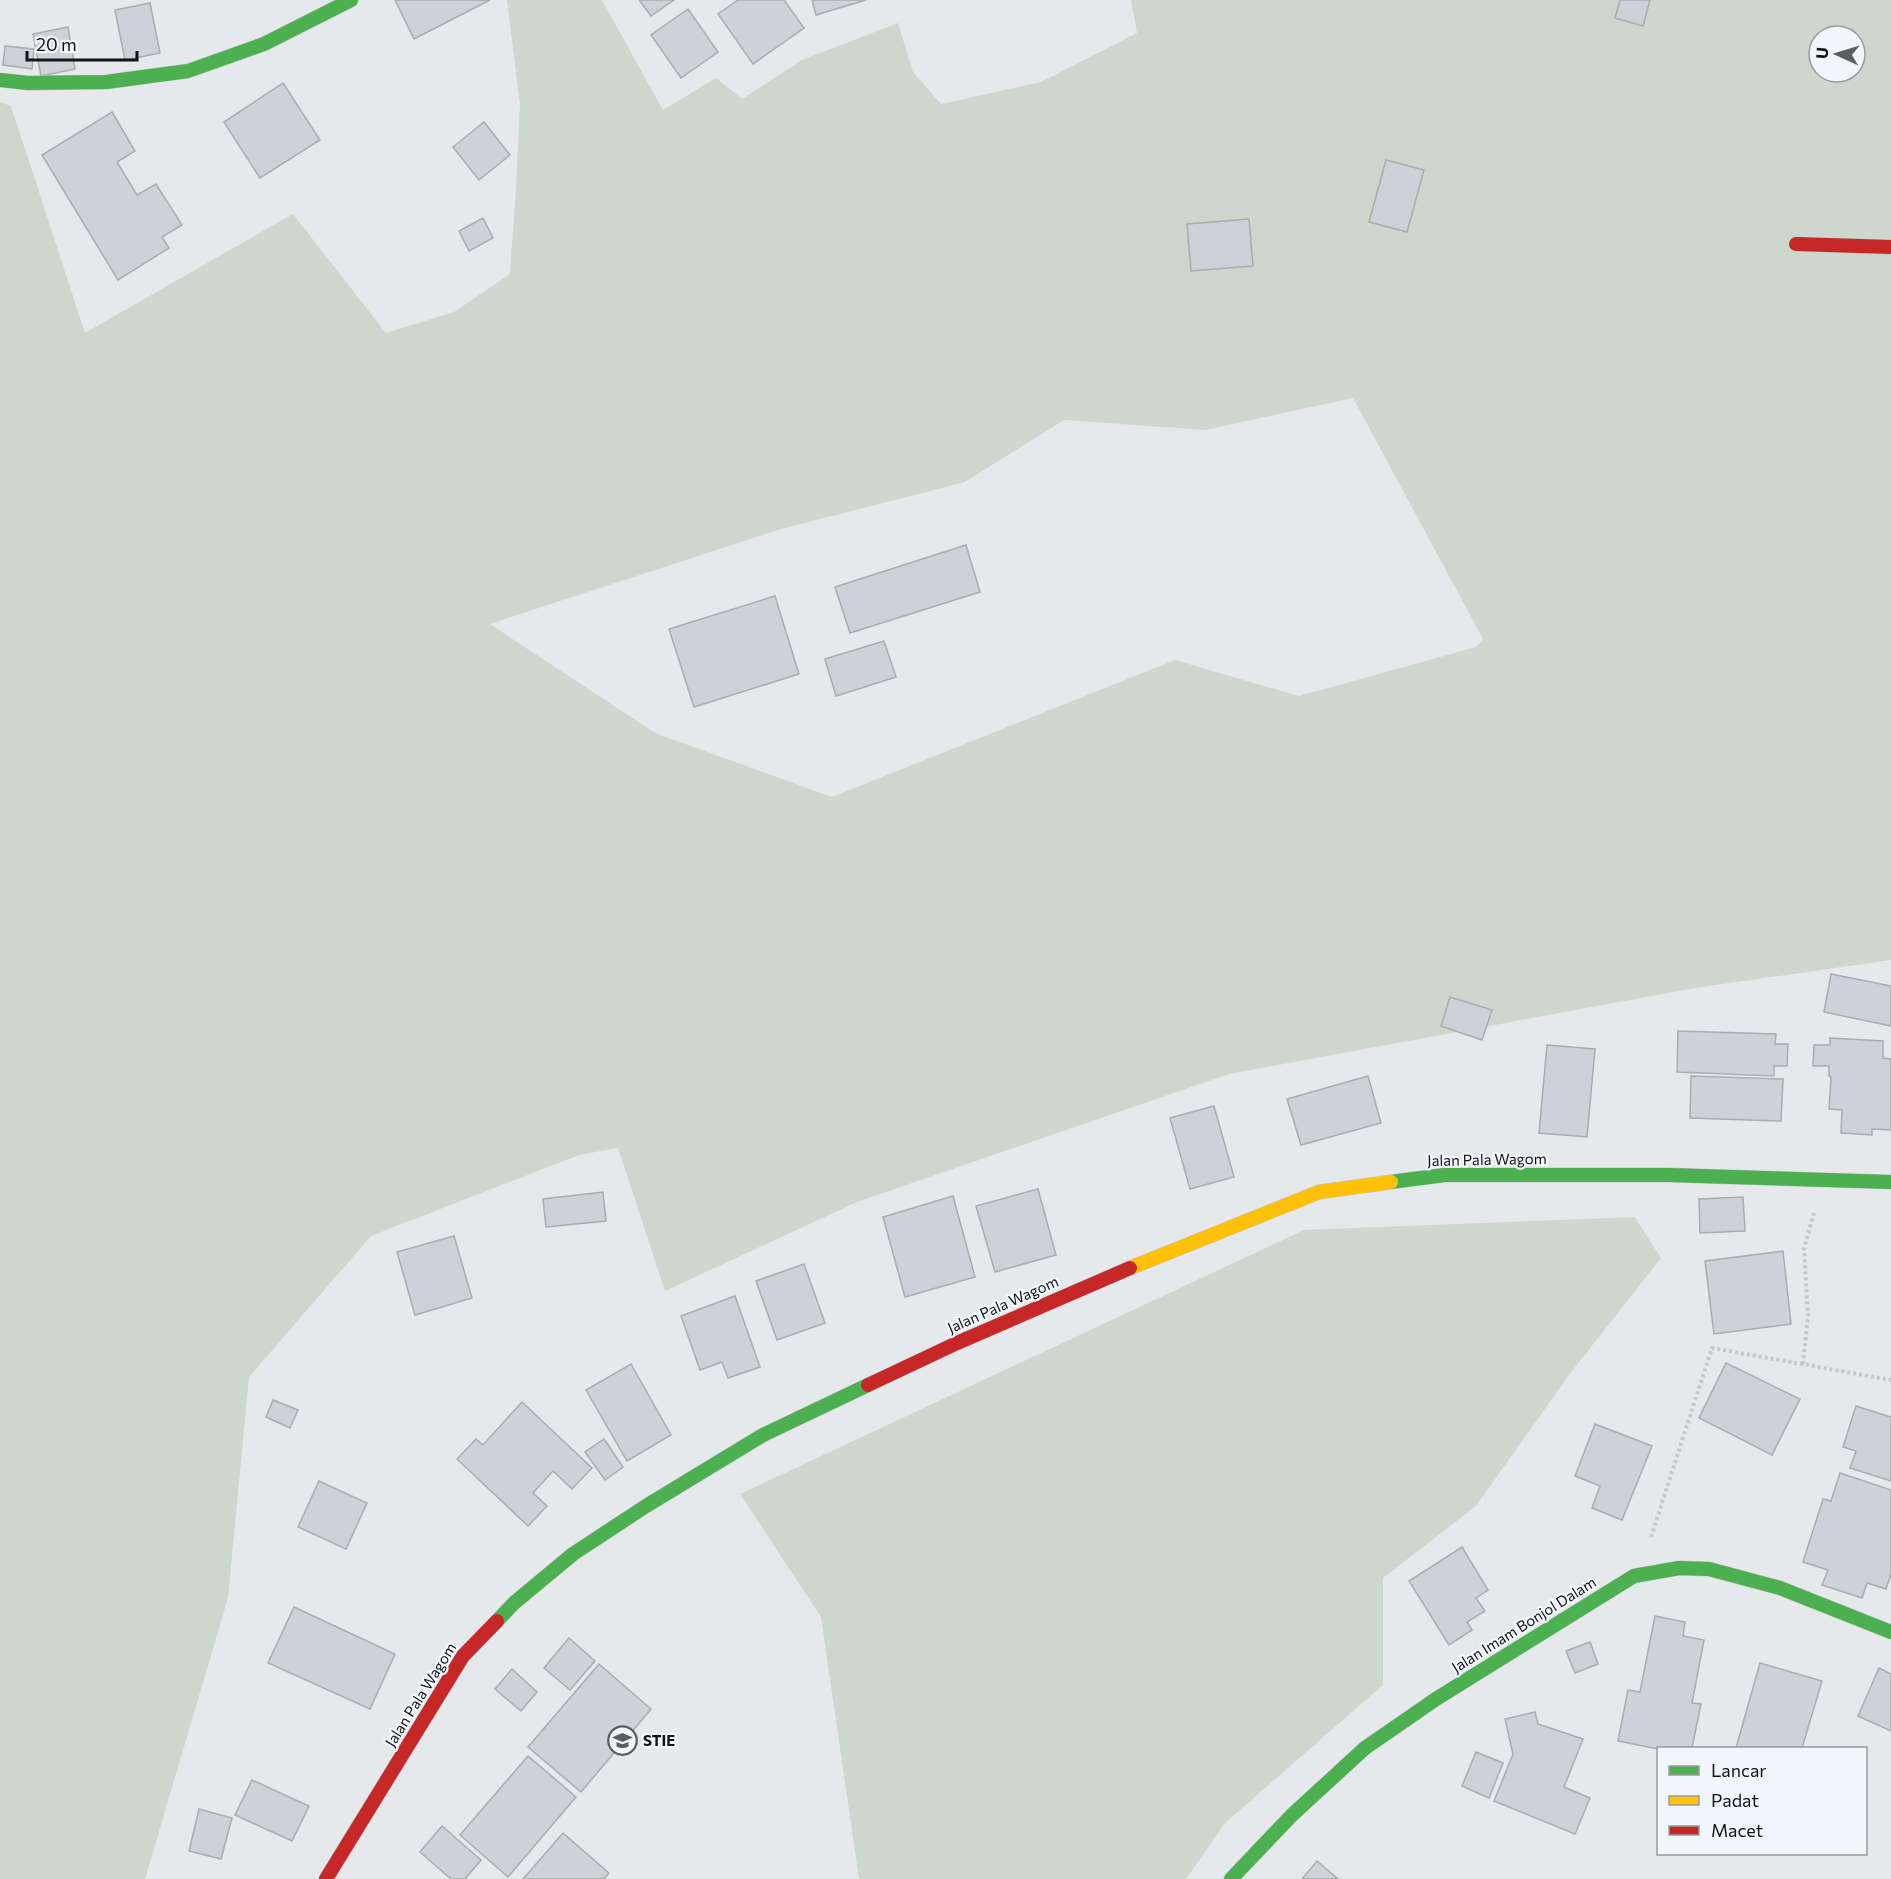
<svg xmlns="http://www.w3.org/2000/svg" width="1891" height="1879" viewBox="0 0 1891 1879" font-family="Commissioner,sans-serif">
	<rect width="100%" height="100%" fill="#e6e9ec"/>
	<g fill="#ced7ce" fill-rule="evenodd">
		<path d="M507,0h95l61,110 53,-32 26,21 60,-39 96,-37 15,49 28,32 100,-22 96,-49 -6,-33h760v960l-196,28 -466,86 -372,128 -192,89 -47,-143 -39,7 -208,81 -122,141 -21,221 -83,281h-145v-1777l11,4 74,227 208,-119 93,119 68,-21 56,-38 6,-86 4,-83zM1819,36h36v36h-36zM1353,398l130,241 -7,8 -177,49 -124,-36 -343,137 -177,-64 -165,-109 291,-95 184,-47 99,-62 141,10z"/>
		<polygon points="1635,1217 1661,1258 1569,1375 1476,1506 1383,1578 1383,1685 1225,1823 1186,1879 859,1879 821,1617 740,1494 1304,1230"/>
	</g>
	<g fill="#ccd2d8" stroke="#aaacae" stroke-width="1.5">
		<polygon points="395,0 490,0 414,39"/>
		<polygon points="639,0 674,0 651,16"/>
		<polygon points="738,0 784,0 804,28 753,64 718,14"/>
		<polygon points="812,0 866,0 816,15"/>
		<polygon points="1620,0 1650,0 1643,26 1615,18"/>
		<polygon points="150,3 160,53 125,60 115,10"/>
		<polygon points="688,9 718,52 681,78 651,35"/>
		<polygon points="68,27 75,69 41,76 33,34"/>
		<polygon points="5,46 34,49 32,69 3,65"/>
		<polygon points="283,83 320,140 260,178 224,122"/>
		<polygon points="112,112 135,151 117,162 137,195 156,184 182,225 162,237 169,248 118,280 42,155"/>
		<polygon points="484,122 510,155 479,180 453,147"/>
		<polygon points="1386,160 1424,170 1407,232 1369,222"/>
		<polygon points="483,218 493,238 469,251 459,231"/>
		<polygon points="1249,219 1253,266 1191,271 1187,224"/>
		<polygon points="966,545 980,592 850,633 835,587"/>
		<polygon points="775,596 799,674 694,707 669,629"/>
		<polygon points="884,641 896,677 836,696 825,659"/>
		<polygon points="1831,974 1891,986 1891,1026 1824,1012"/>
		<polygon points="1450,997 1492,1010 1482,1040 1441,1026"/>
		<polygon points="1678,1031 1776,1034 1775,1044 1788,1044 1787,1066 1774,1066 1774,1076 1677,1072"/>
		<polygon points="1830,1038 1883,1041 1883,1058 1891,1059 1891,1130 1872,1129 1872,1135 1841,1133 1842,1110 1829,1109 1831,1077 1829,1076 1829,1066 1813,1066 1814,1045 1830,1045"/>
		<polygon points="1547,1045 1595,1049 1587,1137 1539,1133"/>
		<polygon points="1368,1076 1381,1123 1301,1145 1287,1099"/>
		<polygon points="1691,1076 1783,1079 1781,1121 1690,1118"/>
		<polygon points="1214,1106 1234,1177 1190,1189 1170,1118"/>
		<polygon points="1038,1189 1056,1255 995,1272 976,1206"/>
		<polygon points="603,1192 606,1221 546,1227 543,1199"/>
		<polygon points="953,1196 975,1277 905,1297 883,1217"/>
		<polygon points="1743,1197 1745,1231 1700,1233 1699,1199"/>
		<polygon points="454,1236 472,1298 415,1315 397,1252"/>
		<polygon points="1783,1251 1791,1324 1714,1334 1705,1261"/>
		<polygon points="804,1264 825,1323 777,1340 756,1281"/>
		<polygon points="735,1296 760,1367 728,1378 722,1362 700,1370 681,1316"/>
		<polygon points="1726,1363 1800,1399 1772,1455 1699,1418"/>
		<polygon points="631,1364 671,1435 627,1461 586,1390"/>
		<polygon points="273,1400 298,1410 290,1428 266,1417"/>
		<polygon points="522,1402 592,1468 572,1489 553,1471 533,1493 547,1506 528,1526 457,1459 476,1439 483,1445"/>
		<polygon points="1856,1406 1891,1417 1891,1481 1850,1468 1856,1451 1843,1447"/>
		<polygon points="1595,1424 1652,1446 1622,1520 1592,1508 1600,1486 1575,1476"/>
		<polygon points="604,1439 623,1467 605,1480 585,1452"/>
		<polygon points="1840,1473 1891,1490 1891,1574 1886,1589 1867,1583 1862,1598 1822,1585 1828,1570 1803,1562 1823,1499 1831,1501"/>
		<polygon points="319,1481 367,1503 346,1549 298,1527"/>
		<polygon points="1462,1547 1488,1590 1476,1598 1485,1611 1467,1622 1472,1630 1449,1645 1409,1581"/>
		<polygon points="294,1607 395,1654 370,1709 268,1663"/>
		<polygon points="1655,1616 1685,1622 1683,1636 1704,1640 1692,1703 1701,1704 1692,1748 1658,1749 1618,1741 1628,1690 1640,1692"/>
		<polygon points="569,1638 595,1661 570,1690 544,1668"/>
		<polygon points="1590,1642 1598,1664 1575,1673 1566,1651"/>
		<polygon points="1760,1663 1822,1681 1802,1748 1736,1748"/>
		<polygon points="599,1664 651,1709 581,1792 528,1747"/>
		<polygon points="1879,1668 1891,1674 1891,1731 1858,1716"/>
		<polygon points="512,1669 537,1692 521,1711 495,1689"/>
		<polygon points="1535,1712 1538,1724 1583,1739 1564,1787 1590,1798 1575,1834 1494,1801 1513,1754 1505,1719"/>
		<polygon points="1476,1752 1503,1763 1489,1798 1462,1786"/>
		<polygon points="528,1756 576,1797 508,1877 460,1835"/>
		<polygon points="252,1780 309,1806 292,1841 235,1815"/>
		<polygon points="199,1809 232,1818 221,1859 189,1851"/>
		<polygon points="442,1826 481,1860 465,1879 451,1879 420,1852"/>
		<polygon points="563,1833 609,1873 604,1879 523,1879"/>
		<polygon points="1317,1861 1338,1879 1302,1879"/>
	</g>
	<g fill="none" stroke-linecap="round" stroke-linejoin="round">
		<defs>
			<g id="fast">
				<polyline points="0,80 28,83 106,82 188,71 264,44 351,0"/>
				<polyline points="1391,1182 1444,1175 1669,1175 1891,1182"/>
				<polyline points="497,1621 514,1603 573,1554 646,1506 763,1435 868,1385"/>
				<polyline points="1231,1879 1292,1815 1365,1748 1436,1699 1634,1576 1679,1568 1709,1569 1780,1588 1891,1632"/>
			</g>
			<polyline id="slow" points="1130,1268 1319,1192 1391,1182"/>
			<g id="jam">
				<polyline points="1796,244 1891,247"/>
				<polyline points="868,1385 957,1343 1130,1268"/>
				<polyline points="326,1879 463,1656 497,1621"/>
			</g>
		</defs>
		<use href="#fast" stroke="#c2c5c7" stroke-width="15"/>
		<use href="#slow" stroke="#c2c5c7" stroke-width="15"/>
		<use href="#jam" stroke="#c2c5c7" stroke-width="15"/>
		<g stroke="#c6c7c8" stroke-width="4" stroke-dasharray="3 3" stroke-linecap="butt">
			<polyline points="1803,1364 1808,1316 1804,1249 1814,1213"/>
			<polyline points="1651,1537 1712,1348 1891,1380"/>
		</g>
		<use href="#fast" stroke="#4caf50" stroke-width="14"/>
		<use href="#slow" stroke="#ffc107" stroke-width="14"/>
		<use href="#jam" stroke="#c62828" stroke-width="14"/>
	</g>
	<defs>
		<symbol id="university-ring" viewBox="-11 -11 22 22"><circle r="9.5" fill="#f1f6fb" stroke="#5c5f61" stroke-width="1.5"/><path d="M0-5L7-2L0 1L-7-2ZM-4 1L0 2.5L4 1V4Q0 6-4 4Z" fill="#5c5f61"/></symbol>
	</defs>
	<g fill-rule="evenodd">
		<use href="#university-ring" x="606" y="1724" width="33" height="33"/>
	</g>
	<g text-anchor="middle" stroke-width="4.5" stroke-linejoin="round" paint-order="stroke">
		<g font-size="15" fill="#121416" stroke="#f1f6fb">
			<text transform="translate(1487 1160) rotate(-1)" y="5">Jalan Pala Wagom</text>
			<text transform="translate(1003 1305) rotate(-24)" y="5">Jalan Pala Wagom</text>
			<text transform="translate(1524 1625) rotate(-32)" y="5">Jalan Imam Bonjol Dalam</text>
			<text transform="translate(421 1695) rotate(-58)" y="5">Jalan Pala Wagom</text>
		</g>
		<g font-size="15" font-weight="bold" fill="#121416" stroke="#f1f6fb" text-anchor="start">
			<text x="643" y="1746">STIE</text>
		</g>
	</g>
	<rect x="1657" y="1747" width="210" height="108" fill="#f1f6fb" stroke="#989c9f" stroke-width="1.5"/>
	<rect x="1669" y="1766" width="30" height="9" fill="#4caf50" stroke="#989c9f" stroke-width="1.5"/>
	<text x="1711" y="1777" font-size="18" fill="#121416">Lancar</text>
	<rect x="1669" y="1796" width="30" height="9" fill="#ffc107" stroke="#989c9f" stroke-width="1.5"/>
	<text x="1711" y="1807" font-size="18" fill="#121416">Padat</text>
	<rect x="1669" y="1826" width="30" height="9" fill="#c62828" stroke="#989c9f" stroke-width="1.5"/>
	<text x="1711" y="1837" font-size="18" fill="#121416">Macet</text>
	<g transform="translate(1837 54) rotate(274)"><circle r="28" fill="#f1f6fb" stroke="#989c9f" stroke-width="1.5"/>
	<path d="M0-4.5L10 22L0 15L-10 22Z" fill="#5c5f61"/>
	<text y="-9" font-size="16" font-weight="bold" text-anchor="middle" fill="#121416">U</text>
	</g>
	<path d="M27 51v9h110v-9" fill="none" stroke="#121416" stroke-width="3"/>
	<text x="36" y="51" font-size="18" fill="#121416" stroke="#f1f6fb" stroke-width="4.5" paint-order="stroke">20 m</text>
</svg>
